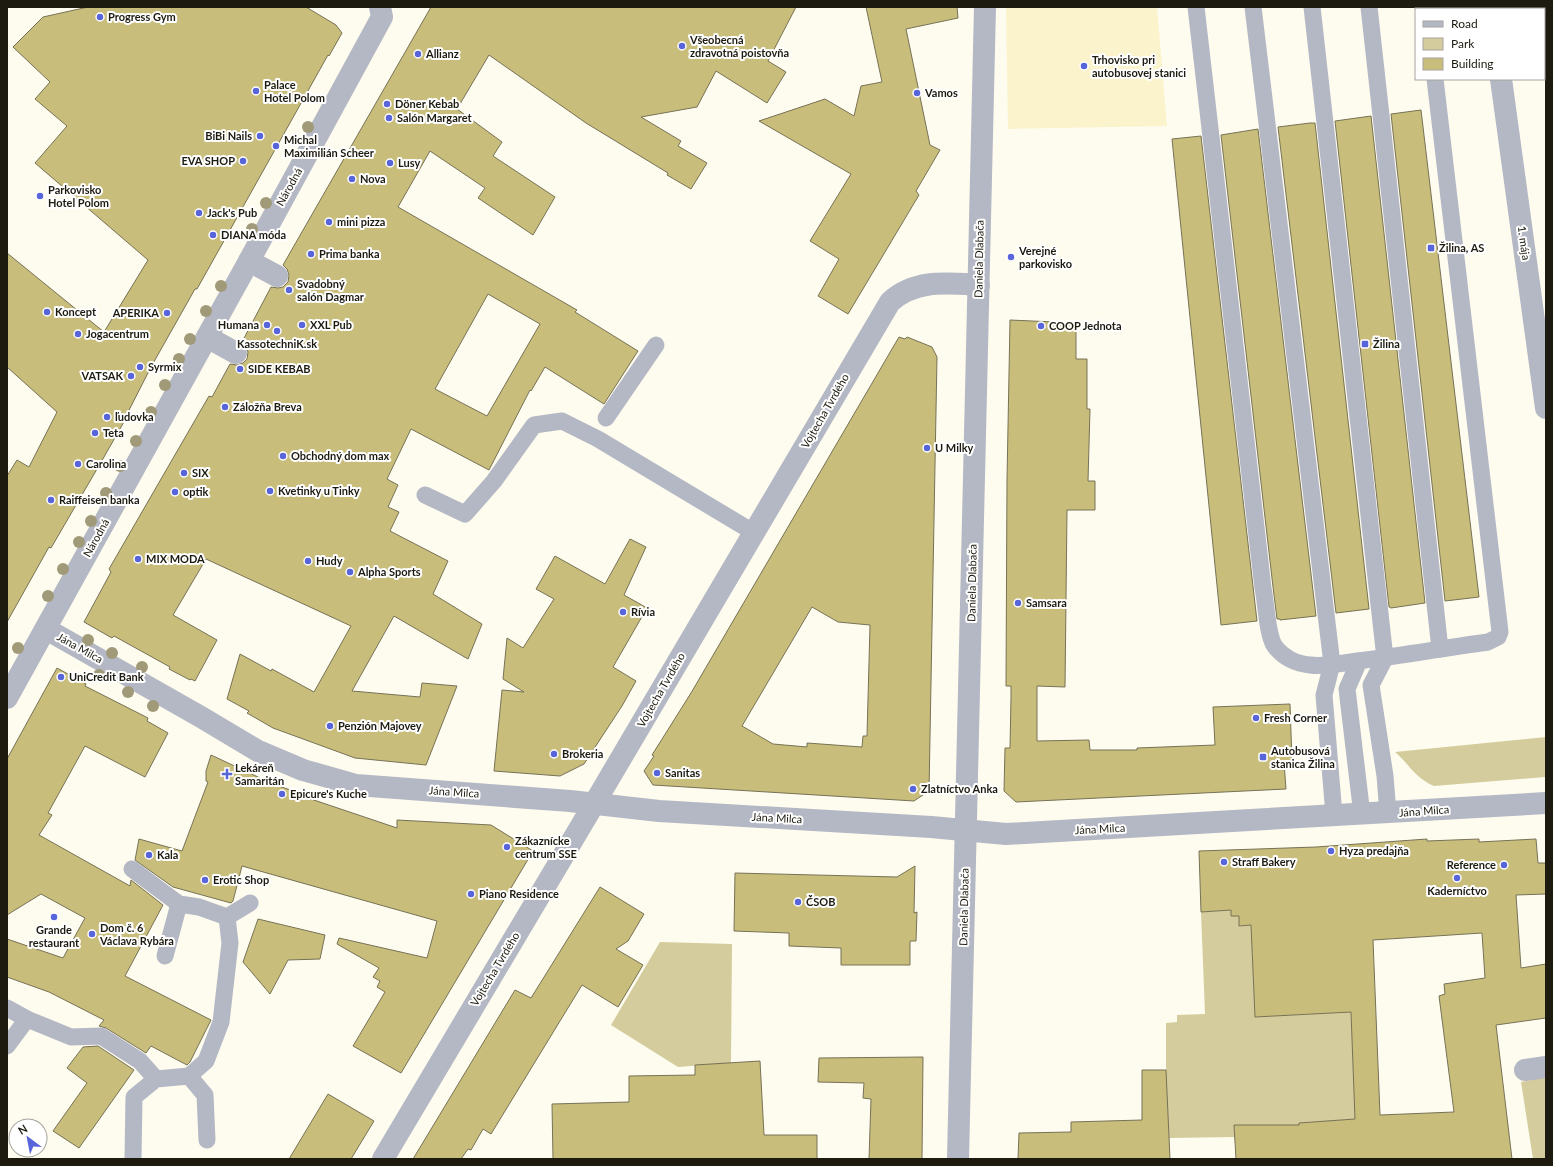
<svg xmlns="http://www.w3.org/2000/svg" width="1553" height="1166" viewBox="0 0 1553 1166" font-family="Lato,sans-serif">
	<rect width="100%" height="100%" fill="#fefcef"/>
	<polygon fill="#faf3cc" points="1006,7 1157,7 1167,126 1008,129"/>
	<g fill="#d4cc9c">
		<path d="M1546,737v40l-112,9c-19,-8 -24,-21 -39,-34z"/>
		<polygon points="1231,910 1231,916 1239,916 1239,926 1251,925 1255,1017 1351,1012 1356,1119 1299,1123 1299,1125 1235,1125 1235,1137 1169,1138 1166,1082 1166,1023 1177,1022 1177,1015 1205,1014 1201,912"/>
		<polygon points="660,942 732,944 731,1063 678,1067 611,1025"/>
		<polygon points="1546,1077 1546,1159 1533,1159 1521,1082"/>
	</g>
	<g fill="#c9bd7b" stroke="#777256" fill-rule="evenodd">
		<polygon points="88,7 306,7 336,25 342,33 329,56 328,55 197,289 195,289 151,367 124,420 125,420 104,457 51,548 49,547 7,622 7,476 17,460 29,467 57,412 7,367 7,253 104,332 148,260 35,163 67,126 35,99 50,82 13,47 43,17"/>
		<path d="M431,7h365l-28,54 18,11 -19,31 -51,-32 -19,36 -56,10 40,24 -3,5 29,17 -16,26 -24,-14 1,-2 -82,-50 -97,-68 -32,54 45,33 -9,14 62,41 -22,38 -55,-37 7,-10 -55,-37 -32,56 179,103 -2,2 63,39 -34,53 -59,-37 -14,24 -1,-1 -41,80 -78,-41 -24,50 11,6 -10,22 11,5 -9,19 58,30 -15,33 49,30 -14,35 -74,-43 -42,75 68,6 2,-14 35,3 -31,79 -71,-7 -82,-30 -26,-15 2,-2 -22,-12 13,-45 31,17 1,-2 42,23 37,-66 -145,-67 -33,56 44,25 -22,41 -4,-2 -1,1 -21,-11 1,-2 -56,-31 -2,2 -28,-16 27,-50 -2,-3 100,-173 3,1 18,-33 7,1 6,-2 4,-4 1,-7 -2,-6 -4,-4 29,-55 7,1 5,-1 5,-5 1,-7 -2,-6 -4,-4zM488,294l52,30 -53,92 -52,-27z"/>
		<polygon points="866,7 957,7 958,18 906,29 930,145 940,150 916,191 919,195 848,314 818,296 839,259 810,241 851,174 759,121 825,99 854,116 861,86 882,82"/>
		<polygon points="1421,110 1479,597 1445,601 1391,114"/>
		<polygon points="1371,116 1425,603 1391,608 1389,607 1335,121"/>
		<polygon points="1310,123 1315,123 1369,609 1336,613 1278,127"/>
		<polygon points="1258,129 1316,616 1280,620 1280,619 1277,619 1273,587 1221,135"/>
		<polygon points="1201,136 1257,621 1221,625 1172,139"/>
		<polygon points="1010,320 1076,323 1076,359 1087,359 1087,409 1090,409 1088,481 1095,481 1095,510 1067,510 1065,687 1037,686 1037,741 1089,740 1090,750 1137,750 1137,748 1215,745 1213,707 1290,704 1292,762 1284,762 1286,789 1016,802 1004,791 1005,748 1010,748 1011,698 1011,686 1006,686 1007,480"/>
		<path d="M899,337l6,2 2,-2 25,10 5,10 -8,434 -15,10 -261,-16 -9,-14 10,-15 -2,-1 39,-62zM812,607l26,15 32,3 -3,111h-4l-1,11 -55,-4v4l-34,-3 -31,-18z"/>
		<polygon points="630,539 646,547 624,595 647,608 613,667 636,681 622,706 584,764 560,776 494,771 502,690 524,692 503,679 507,638 523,648 554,599 536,589 555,556 605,584"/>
		<polygon points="57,668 86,684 85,686 148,718 147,721 168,733 145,777 85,746 48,813 52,815 39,835 130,886 131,880 163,905 125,976 211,1020 190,1062 187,1065 151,1046 146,1053 106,1028 99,1026 104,1020 49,992 7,977 7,939 63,958 85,918 41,894 7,915 7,759"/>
		<polygon points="211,755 273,784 305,795 305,797 397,828 397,820 491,825 533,851 401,1073 353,1046 385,992 377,987 380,981 373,977 379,968 337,944 339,938 427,958 437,921 242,866 233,901 231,903 173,887 135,860 139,839 182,851 208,782 206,781 206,771"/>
		<path d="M1427,839v2l52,-2v3l57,-3 2,24h8v31l-30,1 5,73 25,-4v54l-50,7 16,134h-276l-2,-34h65v-2l56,-4 -4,-107 -96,5 -4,-92 -12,1v-10h-8v-6l-30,2 -2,-61 117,-4zM1482,933l3,45 -41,6 1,10 -6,2 15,116 -74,3 -7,-175z"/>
		<polygon points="915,866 914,913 917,912 916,941 910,941 910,965 841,965 841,948 789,946 789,933 734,931 735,873 897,877"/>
		<polygon points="600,887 644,914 628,941 616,949 643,965 618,1007 582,985 491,1134 483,1129 471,1150 468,1149 461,1159 413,1159 515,990 531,998"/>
		<polygon points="258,919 325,935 320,959 288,960 270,994 243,962"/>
		<polygon points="98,1046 134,1070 79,1148 53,1131 87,1083 67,1068 83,1047"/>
		<polygon points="923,1057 922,1159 869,1159 871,1099 863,1098 864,1083 818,1082 819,1058"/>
		<polygon points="760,1061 764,1135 817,1135 817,1159 553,1159 552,1104 629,1102 629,1076 695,1075 695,1065"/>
		<polygon points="1142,1070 1166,1070 1170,1159 1018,1159 1019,1133 1071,1132 1071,1122 1142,1120"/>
		<polygon points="328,1094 374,1121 351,1159 289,1159"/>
	</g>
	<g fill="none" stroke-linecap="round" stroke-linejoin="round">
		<g stroke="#b4b7c4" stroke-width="17">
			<path d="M1196,7l67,581c3,14 4,45 11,57 8,12 22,19 36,20 15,2 33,-2 48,-4 43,-5 86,-13 130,-19l10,-5 2,-5 -65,-553"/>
			<polyline points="1253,7 1332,664 1324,695 1334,815"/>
			<polyline points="1312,7 1385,658 1371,685 1385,776 1388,813"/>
			<polyline points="1369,7 1440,649"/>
			<polyline points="1427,7 1428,9"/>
			<polyline points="606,418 656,345"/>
			<polyline points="425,495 465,514 494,481 534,425 562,421 598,439 753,532"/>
			<polyline points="1359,661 1347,689 1362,815"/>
			<polyline points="132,869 179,904 199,907 227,917"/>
			<polyline points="165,956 179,904"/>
			<polyline points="7,1008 27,1019 71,1037 101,1036 140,1061 156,1079"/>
			<polyline points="7,1046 27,1019"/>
			<polyline points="189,1076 205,1095 207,1140"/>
			<polyline points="133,1159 134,1097 156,1079 189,1076 206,1061 221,1022 230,943 227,917 250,903"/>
		</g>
		<g stroke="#b4b7c4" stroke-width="22">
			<polyline points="1492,7 1492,9"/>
			<polyline points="1501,79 1546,408"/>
			<polyline points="249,261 277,276"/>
			<polyline points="207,337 236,353"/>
			<polyline points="46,629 201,717 258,751 303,770 356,785 570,801 659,811 931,827 1006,834 1546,803"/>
			<polyline points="7,698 249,261 382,17 380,7"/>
			<polyline points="1525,1070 1546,1067"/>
			<path d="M383,1159l211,-355 296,-502c25,-23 57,-19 89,-17"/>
			<polyline points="958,1159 985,7"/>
		</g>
	</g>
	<g fill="#a09a78">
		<circle cx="308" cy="127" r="6"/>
		<circle cx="266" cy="203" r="6"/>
		<circle cx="252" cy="229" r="6"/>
		<circle cx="221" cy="286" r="6"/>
		<circle cx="206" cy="311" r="6"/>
		<circle cx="190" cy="339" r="6"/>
		<circle cx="179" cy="359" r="6"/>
		<circle cx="165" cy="385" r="6"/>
		<circle cx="151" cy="412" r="6"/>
		<circle cx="136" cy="441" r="6"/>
		<circle cx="120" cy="466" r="6"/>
		<circle cx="106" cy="493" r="6"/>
		<circle cx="91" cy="521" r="6"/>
		<circle cx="79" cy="542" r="6"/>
		<circle cx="63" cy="569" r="6"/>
		<circle cx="48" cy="596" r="6"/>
		<circle cx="88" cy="640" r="6"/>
		<circle cx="18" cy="648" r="6"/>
		<circle cx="112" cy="653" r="6"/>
		<circle cx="142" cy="667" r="6"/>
		<circle cx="99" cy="675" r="6"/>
		<circle cx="128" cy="692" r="6"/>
		<circle cx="153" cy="706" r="6"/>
	</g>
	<g fill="#5764da" stroke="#fff" stroke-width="1.5">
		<circle cx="100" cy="17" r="4"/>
		<circle cx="682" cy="46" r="4"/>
		<circle cx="418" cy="54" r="4"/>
		<circle cx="1084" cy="66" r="4"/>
		<circle cx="256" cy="91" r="4"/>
		<circle cx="917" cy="93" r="4"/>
		<circle cx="387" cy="104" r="4"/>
		<circle cx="389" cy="118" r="4"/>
		<circle cx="260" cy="136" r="4"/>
		<circle cx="276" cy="146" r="4"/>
		<circle cx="243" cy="161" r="4"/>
		<circle cx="390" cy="163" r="4"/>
		<circle cx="352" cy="179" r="4"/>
		<circle cx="40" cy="196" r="4"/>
		<circle cx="199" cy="213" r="4"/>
		<circle cx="329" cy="222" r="4"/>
		<circle cx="213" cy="235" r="4"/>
		<rect x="1427" y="244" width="8" height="8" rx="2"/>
		<circle cx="311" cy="254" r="4"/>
		<circle cx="1011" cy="257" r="4"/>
		<circle cx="289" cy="290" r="4"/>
		<circle cx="47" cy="312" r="4"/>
		<circle cx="167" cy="313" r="4"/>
		<circle cx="267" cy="325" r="4"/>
		<circle cx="302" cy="325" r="4"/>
		<circle cx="1041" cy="326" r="4"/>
		<circle cx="277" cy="331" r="4"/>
		<circle cx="78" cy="334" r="4"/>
		<rect x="1361" y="340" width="8" height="8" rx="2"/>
		<circle cx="140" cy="367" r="4"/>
		<circle cx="240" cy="369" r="4"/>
		<circle cx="131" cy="376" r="4"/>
		<circle cx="225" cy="407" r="4"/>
		<circle cx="107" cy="417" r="4"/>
		<circle cx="95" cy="433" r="4"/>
		<circle cx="927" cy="448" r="4"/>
		<circle cx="283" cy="456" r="4"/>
		<circle cx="78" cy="464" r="4"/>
		<circle cx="184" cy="473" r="4"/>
		<circle cx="270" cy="491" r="4"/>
		<circle cx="175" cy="492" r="4"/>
		<circle cx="51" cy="500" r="4"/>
		<circle cx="138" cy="559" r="4"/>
		<circle cx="308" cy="561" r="4"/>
		<circle cx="350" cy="572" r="4"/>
		<circle cx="1018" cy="603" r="4"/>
		<circle cx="623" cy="612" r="4"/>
		<circle cx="61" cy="677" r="4"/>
		<circle cx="1256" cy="718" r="4"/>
		<circle cx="330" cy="726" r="4"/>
		<circle cx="554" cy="754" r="4"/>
		<rect x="1259" y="753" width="8" height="8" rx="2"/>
		<circle cx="657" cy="773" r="4"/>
		<path d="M225 768h4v4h4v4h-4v4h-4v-4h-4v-4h4z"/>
		<circle cx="913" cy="789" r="4"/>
		<circle cx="282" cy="794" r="4"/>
		<circle cx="507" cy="847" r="4"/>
		<circle cx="1331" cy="851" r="4"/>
		<circle cx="149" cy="855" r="4"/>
		<circle cx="1224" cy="862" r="4"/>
		<circle cx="1504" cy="865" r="4"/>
		<circle cx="1457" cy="878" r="4"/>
		<circle cx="205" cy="880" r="4"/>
		<circle cx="471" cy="894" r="4"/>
		<circle cx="798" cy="902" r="4"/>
		<circle cx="54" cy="917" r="4"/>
		<circle cx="92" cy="934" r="4"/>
	</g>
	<g text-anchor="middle" stroke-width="4" stroke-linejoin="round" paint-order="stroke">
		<g font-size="11" font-weight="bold" fill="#1d1b10" stroke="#fff" text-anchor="start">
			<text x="108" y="21">Progress Gym</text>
			<text x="690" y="44">Všeobecná<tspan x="690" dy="13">zdravotná poistovňa</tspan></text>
			<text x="426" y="58">Allianz</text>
			<text x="1092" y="64">Trhovisko pri<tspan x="1092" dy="13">autobusovej stanici</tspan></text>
			<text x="264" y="89">Palace<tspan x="264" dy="13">Hotel Polom</tspan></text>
			<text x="925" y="97">Vamos</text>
			<text x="395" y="108">Döner Kebab</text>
			<text x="397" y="122">Salón Margaret</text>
			<text x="252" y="140" text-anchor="end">BiBi Nails</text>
			<text x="284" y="144">Michal<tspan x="284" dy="13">Maximilián Scheer</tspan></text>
			<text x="235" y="165" text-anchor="end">EVA SHOP</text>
			<text x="398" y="167">Lusy</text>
			<text x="360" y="183">Nova</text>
			<text x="48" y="194">Parkovisko<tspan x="48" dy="13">Hotel Polom</tspan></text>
			<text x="207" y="217">Jack's Pub</text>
			<text x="337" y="226">mini pizza</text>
			<text x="221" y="239">DIANA móda</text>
			<text x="1439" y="252">Žilina, AS</text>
			<text x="1019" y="255">Verejné<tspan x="1019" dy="13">parkovisko</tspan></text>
			<text x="319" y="258">Prima banka</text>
			<text x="297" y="288">Svadobný<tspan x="297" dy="13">salón Dagmar</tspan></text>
			<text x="55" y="316">Koncept</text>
			<text x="159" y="317" text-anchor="end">APERIKA</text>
			<text x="259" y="329" text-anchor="end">Humana</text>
			<text x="310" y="329">XXL Pub</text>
			<text x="1049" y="330">COOP Jednota</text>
			<text x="86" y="338">Jogacentrum</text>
			<text x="277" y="348" text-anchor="middle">KassotechniK.sk</text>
			<text x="1373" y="348">Žilina</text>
			<text x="148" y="371">Syrmix</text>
			<text x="248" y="373">SIDE KEBAB</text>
			<text x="123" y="380" text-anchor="end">VATSAK</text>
			<text x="233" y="411">Záložňa Breva</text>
			<text x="115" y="421">ľudovka</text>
			<text x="103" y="437">Teta</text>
			<text x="935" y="452">U Milky</text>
			<text x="291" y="460">Obchodný dom max</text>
			<text x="86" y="468">Carolina</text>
			<text x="192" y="477">SIX</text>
			<text x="278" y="495">Kvetinky u Tinky</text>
			<text x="183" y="496">optik</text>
			<text x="59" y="504">Raiffeisen banka</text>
			<text x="146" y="563">MIX MODA</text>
			<text x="316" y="565">Hudy</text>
			<text x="358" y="576">Alpha Sports</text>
			<text x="1026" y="607">Samsara</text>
			<text x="631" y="616">Rívia</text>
			<text x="69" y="681">UniCredit Bank</text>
			<text x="1264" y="722">Fresh Corner</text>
			<text x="338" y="730">Penzión Majovey</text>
			<text x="1271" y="755">Autobusová<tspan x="1271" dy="13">stanica Žilina</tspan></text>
			<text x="562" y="758">Brokeria</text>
			<text x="235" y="772">Lekáreň<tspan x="235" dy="13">Samaritán</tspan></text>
			<text x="665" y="777">Sanitas</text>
			<text x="921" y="793">Zlatníctvo Anka</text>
			<text x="290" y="798">Epicure's Kuche</text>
			<text x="515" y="845">Zákaznícke<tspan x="515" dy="13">centrum SSE</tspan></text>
			<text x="1339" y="855">Hyza predajňa</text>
			<text x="157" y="859">Kala</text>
			<text x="1232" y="866">Straff Bakery</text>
			<text x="1496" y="869" text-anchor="end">Reference</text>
			<text x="213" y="884">Erotic Shop</text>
			<text x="1457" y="895" text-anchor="middle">Kaderníctvo</text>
			<text x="479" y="898">Piano Residence</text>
			<text x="806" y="906">ČSOB</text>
			<text x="100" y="932">Dom č. 6<tspan x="100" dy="13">Václava Rybára</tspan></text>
			<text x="54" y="934" text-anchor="middle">Grande<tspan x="54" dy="13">restaurant</tspan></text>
		</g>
		<g font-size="11" fill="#1d1b10" stroke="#fff">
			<text transform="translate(289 187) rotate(-61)" y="4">Národná</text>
			<text transform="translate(1524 243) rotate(82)" y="4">1. mája</text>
			<text transform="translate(979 259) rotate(-89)" y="4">Daniela Dlabača</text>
			<text transform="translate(825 411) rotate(-60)" y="4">Vojtecha Tvrdého</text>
			<text transform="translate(96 538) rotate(-61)" y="4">Národná</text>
			<text transform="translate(972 583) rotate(-89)" y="4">Daniela Dlabača</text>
			<text transform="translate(80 648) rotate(29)" y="4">Jána Milca</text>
			<text transform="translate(661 690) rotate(-60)" y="4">Vojtecha Tvrdého</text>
			<text transform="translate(454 792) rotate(4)" y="4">Jána Milca</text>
			<text transform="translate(1424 811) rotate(-4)" y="4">Jána Milca</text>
			<text transform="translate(777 818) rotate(3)" y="4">Jána Milca</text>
			<text transform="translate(1100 829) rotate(-3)" y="4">Jána Milca</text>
			<text transform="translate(964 907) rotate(-89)" y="4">Daniela Dlabača</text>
			<text transform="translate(495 969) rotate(-59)" y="4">Vojtecha Tvrdého</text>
		</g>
	</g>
	<rect width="1553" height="1166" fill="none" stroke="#1d1b10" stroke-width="16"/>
	<rect x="1415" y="8" width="130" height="72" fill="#ffffff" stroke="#a5a49f"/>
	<rect x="1423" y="21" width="20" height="6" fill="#b4b7c4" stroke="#a5a49f"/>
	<text x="1451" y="28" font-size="12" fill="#1d1b10">Road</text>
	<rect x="1423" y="38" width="20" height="12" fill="#d4cc9c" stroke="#a5a49f"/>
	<text x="1451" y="48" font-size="12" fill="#1d1b10">Park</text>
	<rect x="1423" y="58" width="20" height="12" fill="#c9bd7b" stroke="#a5a49f"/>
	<text x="1451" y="68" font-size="12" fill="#1d1b10">Building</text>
	<g transform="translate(28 1138) rotate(328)"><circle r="19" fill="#ffffff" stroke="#a5a49f"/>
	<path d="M0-3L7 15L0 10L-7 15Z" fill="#5764da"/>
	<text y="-6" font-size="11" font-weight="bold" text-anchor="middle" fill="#1d1b10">N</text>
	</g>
</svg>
